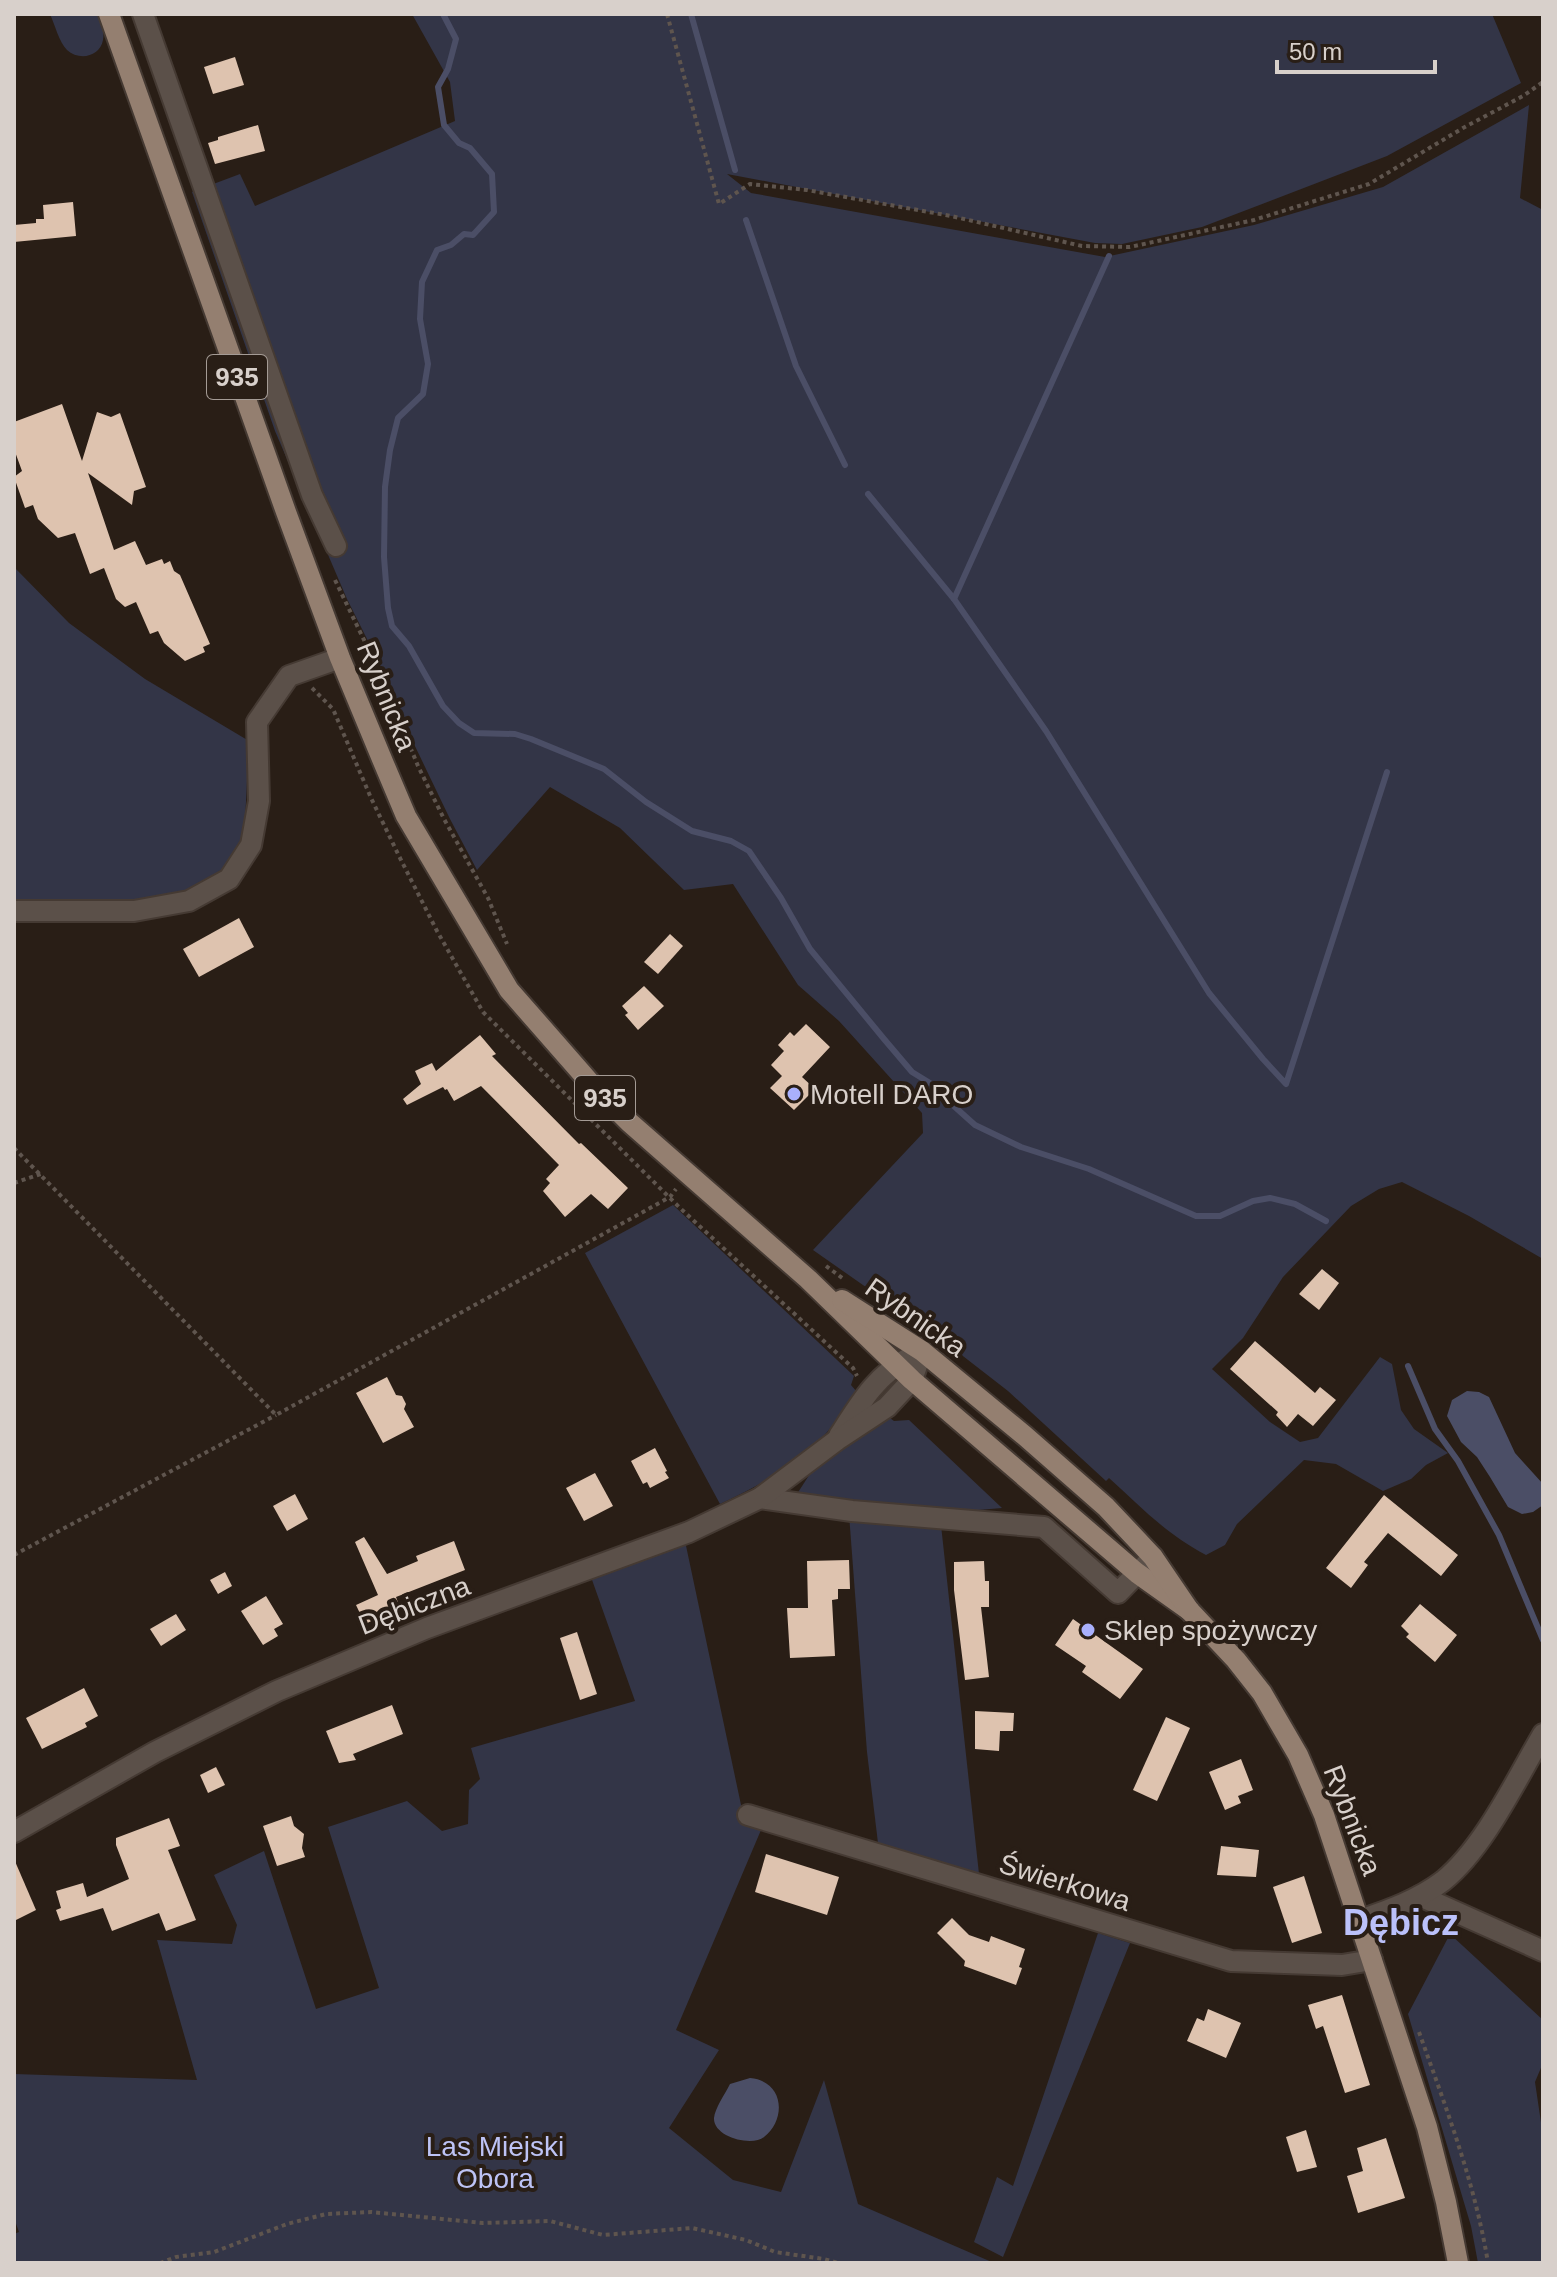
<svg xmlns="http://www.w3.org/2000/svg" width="1557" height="2277" viewBox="0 0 1557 2277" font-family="Arial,sans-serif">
	<rect width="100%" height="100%" fill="#291e16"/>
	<g fill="#333547">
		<path d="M50,14h48c3,8 7,17 5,26 -3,17 -24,21 -36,10 -8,-8 -12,-25 -17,-36z"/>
		<path d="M412,14h1080l29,69 -134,73 -185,71 -80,17 -27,-1 -368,-69 24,19 354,64 149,-32 129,-38 146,-82 -9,93 23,12v1049l-74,-43 -67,-34 -23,7 -28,17 -68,71 -40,61 -31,31 58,53 30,20 18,-4 62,-81 12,7 9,46 13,19 34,24 -22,12 -15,14 -28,12 -47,-27 -32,-4 -67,64 -12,21 -19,10c-40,-21 -65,-48 -97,-77l-3,3 -98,-90 -58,-45 -137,-96 110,-117 -1,-20 -83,-92 -41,-36 -65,-101 -49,6 -64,-62 -70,-41 -73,83 -27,-51 -49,-102 -28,-66 -26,-52 -72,-168 -83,-239 48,-18 15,32 200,-85 -5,-39z"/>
		<polygon points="14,567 69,623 145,679 249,741 244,842 222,874 184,892 152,900 81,905 14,905"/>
		<path d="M673,1205l181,171 -3,9 6,7c-12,17 -24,35 -39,50 -29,27 -63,46 -98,62l-135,-251z"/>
		<polygon points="887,1416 894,1421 909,1420 1002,1508 943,1513 797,1494 813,1469"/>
		<polygon points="849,1514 941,1525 979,1874 878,1843 867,1752"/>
		<polygon points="685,1541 744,1819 761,1830 676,2030 719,2050 669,2128 733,2180 781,2192 824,2080 858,2204 994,2263 14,2263 14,2234 19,2232 14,2218 14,2074 197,2080 157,1940 232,1944 237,1925 214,1875 264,1851 316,2009 379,1988 328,1827 407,1801 442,1831 468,1824 469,1790 480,1779 471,1748 635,1701 591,1577"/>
		<polygon points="1098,1933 1130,1943 1003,2257 974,2242 997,2177 1013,2186"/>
		<polygon points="1450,1934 1543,2020 1543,2063 1535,2082 1543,2136 1543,2263 1478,2263 1471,2226 1408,2014"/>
	</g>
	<g fill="#4b4e66">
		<polygon points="1467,1391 1479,1392 1489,1397 1515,1453 1543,1484 1543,1505 1533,1512 1522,1514 1508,1507 1490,1477 1477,1457 1461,1442 1447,1416 1452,1400"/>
		<path d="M750,2078c34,3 37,41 14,59 -12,10 -51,0 -50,-19 1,-10 11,-24 16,-34z"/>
	</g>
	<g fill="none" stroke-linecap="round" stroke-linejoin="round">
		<g stroke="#4b4e66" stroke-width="6">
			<polyline points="443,14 456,39 448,69 438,87 444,125 459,143 470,148 492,174 494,212 473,235 464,234 451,245 437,250 422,282 420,319 428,364 423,394 398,418 390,450 385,487 384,557 388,608 392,626 409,646 443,706 459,723 474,733 515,734 531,739 604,769 646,802 692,831 731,841 749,851 781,898 810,949 884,1039 912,1072 938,1088 946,1099 975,1125 1021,1147 1089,1169 1196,1216 1220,1216 1253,1201 1270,1198 1295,1204 1326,1221"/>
			<polyline points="691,14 735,170"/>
			<polyline points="746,220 796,366 845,465"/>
			<polyline points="868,494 954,599 1046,731 1209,993 1263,1059 1286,1084 1387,772"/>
			<polyline points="954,599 1109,256"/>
			<polyline points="1408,1366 1435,1429 1458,1461 1499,1535 1543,1640"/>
		</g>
	</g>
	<g fill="#dec3af">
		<polygon points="235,57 244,85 213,94 204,67"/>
		<polygon points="258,125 265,151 215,164 208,143 218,140 218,137"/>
		<polygon points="73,202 76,236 14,242 14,225 36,223 36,219 44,219 43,205"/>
		<polygon points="62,404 82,461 97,412 111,417 120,413 146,487 134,491 132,505 88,473 114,550 135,541 146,565 162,559 164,564 170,561 174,571 180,575 210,644 203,647 205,652 185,661 164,643 158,631 150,634 136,602 125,607 116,599 104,568 90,574 75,533 58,538 38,519 33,505 25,508 14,477 22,471 14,449 14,422"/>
		<polygon points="239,918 254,947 199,977 183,949"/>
		<polygon points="670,934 683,946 658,974 644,962"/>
		<polygon points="644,986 664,1006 638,1030 625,1015 628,1013 622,1006"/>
		<polygon points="806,1024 830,1047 802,1077 815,1089 794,1110 770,1088 782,1076 771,1065 784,1051 778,1045 790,1032 794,1036"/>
		<polygon points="480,1035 496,1054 492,1056 579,1144 581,1143 628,1188 608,1209 591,1194 565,1217 543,1191 550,1183 546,1179 559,1165 481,1086 454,1101 447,1089 445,1090 443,1087 407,1105 403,1099 421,1084 415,1071 432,1063 436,1071"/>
		<polygon points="1322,1269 1339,1283 1319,1310 1299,1294"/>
		<polygon points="1255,1341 1315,1393 1320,1387 1336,1400 1313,1426 1298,1414 1287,1427 1276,1415 1278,1412 1230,1369"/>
		<polygon points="387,1377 396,1395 402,1396 406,1404 404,1409 414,1427 383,1443 356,1393"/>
		<polygon points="655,1448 667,1471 665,1472 669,1478 650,1488 647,1482 643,1484 631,1461"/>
		<polygon points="595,1473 613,1506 584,1521 566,1488"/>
		<polygon points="295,1494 308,1519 287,1531 273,1506"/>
		<polygon points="1384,1495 1458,1555 1441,1576 1388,1533 1364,1562 1368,1565 1351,1588 1326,1568"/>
		<polygon points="364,1537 387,1574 418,1561 416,1556 454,1541 465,1570 396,1597 400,1608 365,1624 356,1605 378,1595 355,1542"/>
		<polygon points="849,1560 850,1589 838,1589 838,1599 832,1600 835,1656 790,1658 787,1608 808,1608 807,1561"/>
		<polygon points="984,1561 985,1581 989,1581 989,1607 981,1607 989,1677 965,1680 954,1590 954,1562"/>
		<polygon points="225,1572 232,1586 218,1594 210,1580"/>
		<polygon points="266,1596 283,1624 274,1629 278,1636 263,1645 241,1611"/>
		<polygon points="1420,1604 1457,1635 1435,1662 1406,1637 1409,1634 1401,1626"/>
		<polygon points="176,1614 186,1630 161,1646 150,1629"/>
		<polygon points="1073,1619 1143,1669 1120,1699 1082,1672 1086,1666 1055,1645"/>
		<polygon points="577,1632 597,1694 580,1700 560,1638"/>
		<polygon points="84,1688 98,1716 85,1723 87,1727 42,1749 26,1718"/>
		<polygon points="392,1705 403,1734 353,1754 356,1760 339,1763 326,1731"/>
		<polygon points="975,1711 1014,1713 1013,1731 1000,1731 999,1751 975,1749"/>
		<polygon points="1166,1717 1190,1728 1157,1801 1133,1790"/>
		<polygon points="1241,1759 1253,1790 1238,1796 1241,1803 1225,1810 1209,1772"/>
		<polygon points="216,1767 225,1785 208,1793 200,1775"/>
		<polygon points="291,1816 294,1826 304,1834 302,1848 305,1857 277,1866 263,1826"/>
		<polygon points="169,1818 180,1846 168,1850 196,1920 166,1931 159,1913 112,1931 103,1908 60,1921 56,1910 61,1908 56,1891 83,1883 87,1897 129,1879 116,1845 116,1838"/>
		<polygon points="1221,1846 1259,1850 1256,1877 1217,1875"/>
		<polygon points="766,1854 839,1877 827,1915 755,1892"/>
		<polygon points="14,1859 36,1910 14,1921"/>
		<polygon points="1304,1876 1322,1933 1292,1943 1273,1887"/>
		<polygon points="952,1918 969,1935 989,1942 991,1936 1025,1949 1019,1967 1022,1968 1016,1985 964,1966 965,1961 937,1933"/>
		<polygon points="1342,1995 1370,2085 1345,2093 1323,2026 1316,2029 1308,2005"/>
		<polygon points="1208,2009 1241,2023 1226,2058 1187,2041 1197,2018 1204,2021"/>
		<polygon points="1306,2130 1317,2167 1297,2172 1286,2137"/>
		<polygon points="1386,2138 1405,2198 1358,2213 1347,2176 1363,2171 1357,2148"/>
	</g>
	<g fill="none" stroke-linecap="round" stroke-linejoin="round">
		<defs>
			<g id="minor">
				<polyline points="143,14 312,495 336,546"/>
				<polyline points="14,911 134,911 189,901 229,879 251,845 259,801 257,722 289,676 340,658"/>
				<path d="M839,1436c20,-31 37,-61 71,-79"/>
				<polyline points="760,1498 852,1511 1044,1527 1118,1593 1153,1557"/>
				<polyline points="748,1815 1231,1961 1342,1965 1372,1960"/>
				<polyline points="14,1832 155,1752 277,1691 427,1628 689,1532 760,1498 837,1440 887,1407 912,1380 922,1351"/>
				<polyline points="1420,1896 1543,1951"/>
				<path d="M1360,1920c29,-10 58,-20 83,-39 41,-33 73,-101 100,-147"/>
			</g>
			<g id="major">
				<polyline points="109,14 286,512 340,658 384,764 406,816 509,990 593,1086 629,1122 808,1279 912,1380 1137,1573 1189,1610"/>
				<polyline points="842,1300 922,1351 1025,1436 1106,1507 1153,1557 1189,1610 1236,1660 1262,1693 1298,1755 1324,1815 1427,2127 1446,2202 1458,2263"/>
			</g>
		</defs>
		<use href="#minor" stroke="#453a33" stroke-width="24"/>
		<use href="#major" stroke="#453a33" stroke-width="24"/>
		<g stroke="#5f554e" stroke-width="4" stroke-dasharray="4 4" stroke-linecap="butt">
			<polyline points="667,14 719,204 750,184 807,190 951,216 1082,246 1130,247 1254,220 1369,184 1463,128 1523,96 1543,82"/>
			<polyline points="335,580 378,669 418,766 444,819 488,898 507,944"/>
			<polyline points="312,688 333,709 371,798 399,856 437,931 483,1012 680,1208 853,1368 857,1376"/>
			<polyline points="14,1148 276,1415 670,1197 676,1189"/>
			<polyline points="14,1183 41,1174"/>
			<polyline points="826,1266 845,1280"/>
			<polyline points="14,1555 276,1415"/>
			<path d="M1419,2032c27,76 56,151 69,231"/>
			<polyline points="160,2263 176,2257 214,2252 287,2224 326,2214 371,2212 483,2223 550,2221 603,2235 692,2228 746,2240 775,2252 824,2259 838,2263"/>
		</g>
		<use href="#minor" stroke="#5b5049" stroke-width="20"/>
		<use href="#major" stroke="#947f70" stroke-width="20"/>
	</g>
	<g fill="#a9b0fc" stroke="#291e16" stroke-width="3">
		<circle cx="794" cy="1094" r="8"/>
		<circle cx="1088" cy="1630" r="8"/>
	</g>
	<g text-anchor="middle" stroke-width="8" stroke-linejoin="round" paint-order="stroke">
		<g fill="#291e16" stroke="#a49b95" stroke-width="2">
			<rect x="207" y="355" width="60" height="44" rx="6"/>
			<rect x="575" y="1076" width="60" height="44" rx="6"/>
		</g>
		<g font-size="26" font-weight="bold" fill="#d8d0cb">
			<text x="237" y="386">935</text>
			<text x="605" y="1107">935</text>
		</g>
		<g font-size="28" fill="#d8d0cb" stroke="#291e16">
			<text transform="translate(387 696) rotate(68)" y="10">Rybnicka</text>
			<text transform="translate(916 1317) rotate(35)" y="10">Rybnicka</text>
			<text transform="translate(414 1605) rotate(-21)" y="10">Dębiczna</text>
			<text transform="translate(1353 1820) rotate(69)" y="10">Rybnicka</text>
			<text transform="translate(1065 1882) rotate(17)" y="10">Świerkowa</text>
		</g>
		<g font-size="28" fill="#d8d0cb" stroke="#291e16" text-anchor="start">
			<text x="810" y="1104">Motell DARO</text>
			<text x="1104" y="1640">Sklep spożywczy</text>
		</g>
		<g font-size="28" fill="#bdc3f5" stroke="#291e16">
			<text x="495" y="2156">Las Miejski<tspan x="495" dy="32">Obora</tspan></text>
		</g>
		<g font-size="36" font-weight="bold" fill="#bbc1fa" stroke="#291e16">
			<text x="1401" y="1935">Dębicz</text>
		</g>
	</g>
	<rect width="1557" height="2277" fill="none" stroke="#d8d0cb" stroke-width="32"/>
	<path d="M1277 60v12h158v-12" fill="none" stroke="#d8d0cb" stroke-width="4"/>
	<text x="1289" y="60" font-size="24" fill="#d8d0cb" stroke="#291e16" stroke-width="6" paint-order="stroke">50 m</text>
</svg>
